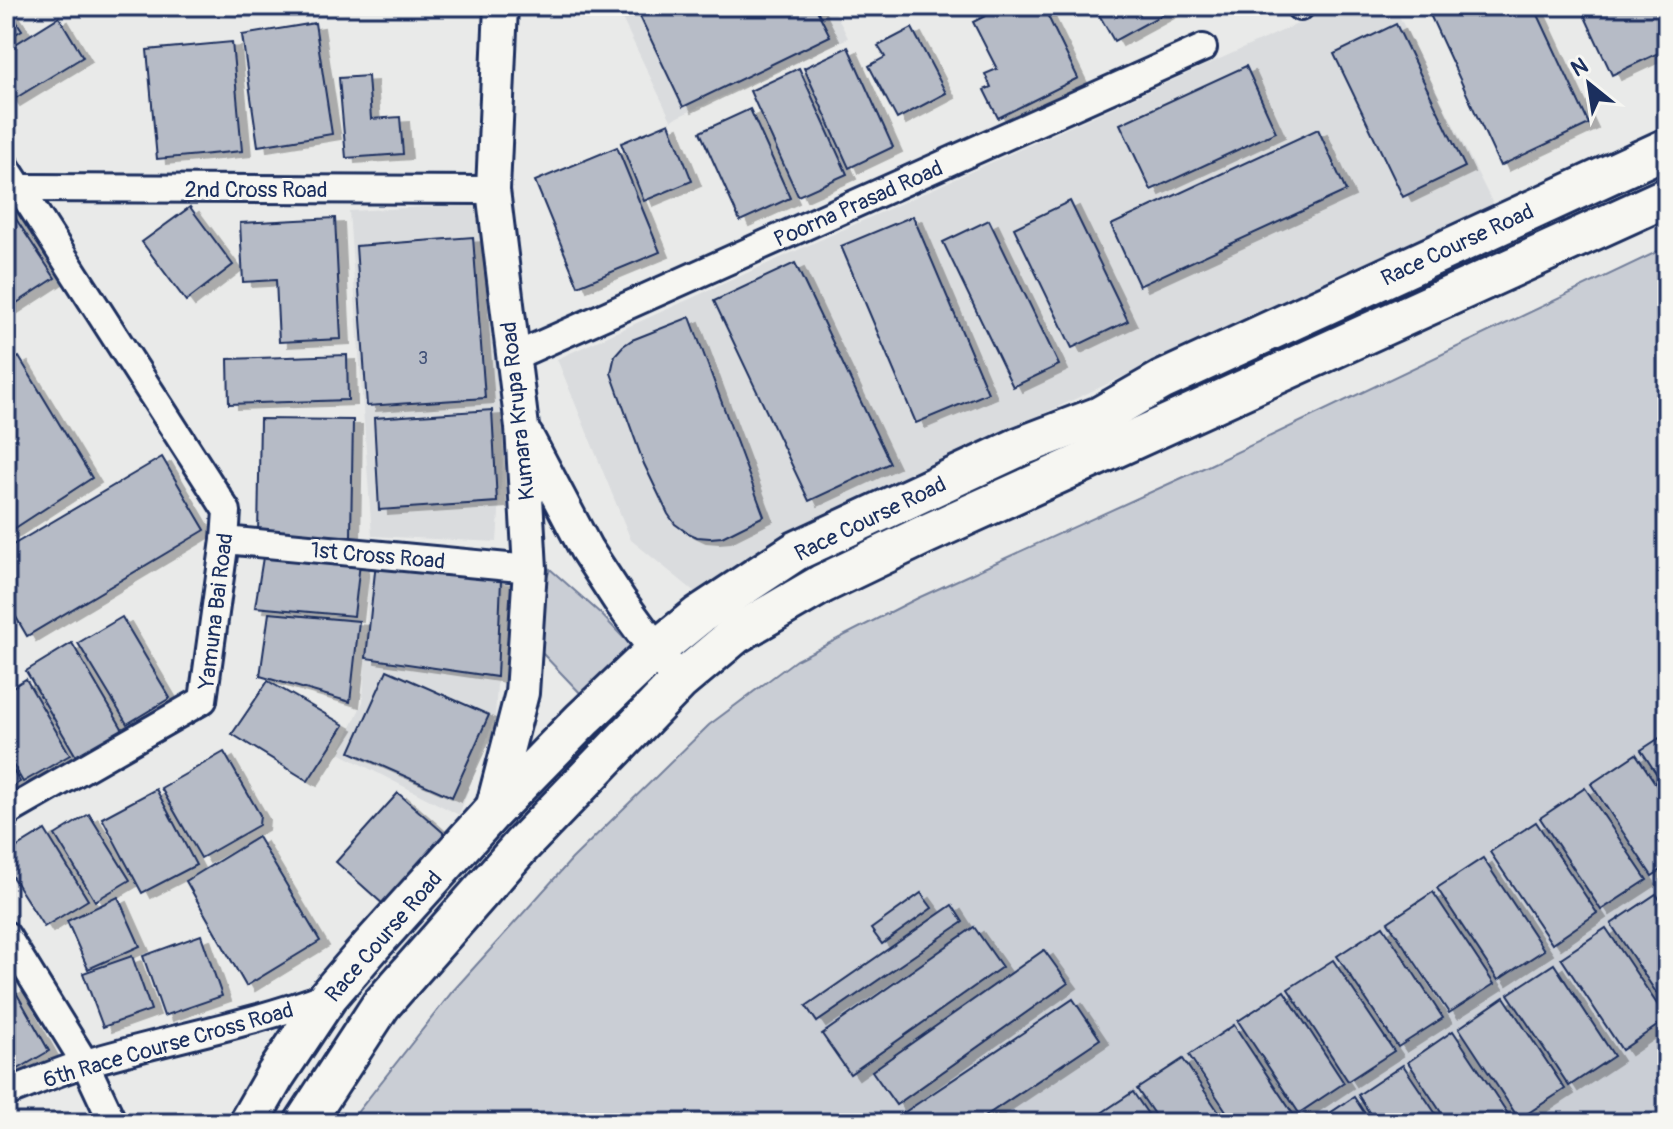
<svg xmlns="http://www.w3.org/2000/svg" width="1673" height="1129" viewBox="0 0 1673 1129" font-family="Pangolin,sans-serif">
	<defs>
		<filter id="shadow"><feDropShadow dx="9" dy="5" stdDeviation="0" flood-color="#0004"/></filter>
	</defs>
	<rect width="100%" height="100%" fill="#e9eae9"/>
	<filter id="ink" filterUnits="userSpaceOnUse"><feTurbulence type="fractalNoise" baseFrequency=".0125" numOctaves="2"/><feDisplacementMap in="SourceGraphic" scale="16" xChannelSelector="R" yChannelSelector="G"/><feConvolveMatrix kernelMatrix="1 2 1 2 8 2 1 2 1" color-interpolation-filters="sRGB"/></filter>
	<g filter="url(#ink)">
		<g fill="#dadcde">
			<polygon points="616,6 832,6 848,38 671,120"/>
			<polygon points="1337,6 1394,6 1493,204 807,524 695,592 631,540 557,359"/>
			<polygon points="483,204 506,408 497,542 372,536 349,211"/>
			<polygon points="369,561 504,572 495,717 459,815 339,753 363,702"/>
		</g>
		<g fill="#caced5" stroke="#727e9a" stroke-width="2">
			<polygon points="1667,247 1667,1123 349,1123 452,992 572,859 709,725 796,660 918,598 1195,472"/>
			<polygon points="550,569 600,613 636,651 584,697 542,653 536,612"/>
		</g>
		<g fill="#b6bbc6" stroke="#1b2f5e" stroke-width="2" filter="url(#shadow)">
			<polygon points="6,6 22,30 6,40"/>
			<polygon points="635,6 815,6 830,36 683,107"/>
			<polygon points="1005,6 1043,6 1078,78 998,118 984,90 991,87 985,74 997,69 973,22"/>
			<polygon points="1094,6 1178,6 1114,41"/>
			<polygon points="1426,6 1534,6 1589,124 1500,166"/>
			<polygon points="1580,6 1667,6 1667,49 1612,75"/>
			<polygon points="59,17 83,57 11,101 6,93 6,50"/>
			<polygon points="315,23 332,134 258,146 242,35"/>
			<polygon points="1396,24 1465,167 1403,197 1334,54"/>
			<polygon points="912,28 946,93 897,119 869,66 885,57 878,46"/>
			<polygon points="232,42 242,151 157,159 147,50"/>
			<polygon points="848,47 893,147 849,168 804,68"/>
			<polygon points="1246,66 1276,132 1151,190 1120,124"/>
			<polygon points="799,68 847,174 798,196 750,91"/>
			<polygon points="368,76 371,119 400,117 403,154 346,158 339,78"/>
			<polygon points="750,109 790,198 740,221 700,132"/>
			<polygon points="669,123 692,181 644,201 621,143"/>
			<polygon points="1318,129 1346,191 1139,286 1111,225"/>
			<polygon points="617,147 660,252 578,286 535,181"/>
			<polygon points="1070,201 1128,321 1072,348 1014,228"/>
			<polygon points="6,204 55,278 6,310"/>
			<polygon points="190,207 233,265 186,301 142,242"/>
			<polygon points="913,216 988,393 916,423 841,246"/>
			<polygon points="335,218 341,339 279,342 276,280 243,282 240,223"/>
			<polygon points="989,220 1059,365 1013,387 943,242"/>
			<polygon points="473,237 485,398 367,406 356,246"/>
			<polygon points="795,263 890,463 809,501 714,301"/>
			<polygon points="690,317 764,516 722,537 710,538 697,537 686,532 675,524 668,514 644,464 611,373 615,355 623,346 632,340"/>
			<polygon points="347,355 348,400 229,404 228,359"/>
			<polygon points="19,357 92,478 6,534 6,364"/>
			<polygon points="492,410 497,502 379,510 374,418"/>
			<polygon points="260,419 353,420 351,536 258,535"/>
			<polygon points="162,457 205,530 27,636 6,600 6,549"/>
			<polygon points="264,551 360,563 354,616 255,607"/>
			<polygon points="376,562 501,580 497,677 366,658"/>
			<polygon points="269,613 359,621 350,702 260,676"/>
			<polygon points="122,617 170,698 127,724 78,643"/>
			<polygon points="72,643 123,730 77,758 26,671"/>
			<polygon points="387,670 489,715 452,797 350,752"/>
			<polygon points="26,679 70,755 23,782 6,753 6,691"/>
			<polygon points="268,681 344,725 308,781 232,734"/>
			<polygon points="1667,733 1667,790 1641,750"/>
			<polygon points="224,752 260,815 259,825 201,858 161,788"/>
			<polygon points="1636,754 1667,801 1667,866 1652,876 1591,784"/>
			<polygon points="6,759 20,782 6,790"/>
			<polygon points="1585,788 1647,880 1601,910 1540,818"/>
			<polygon points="156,789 196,865 142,893 102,818"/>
			<polygon points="398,793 446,835 384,905 336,862"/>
			<polygon points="89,814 130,880 95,901 55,835"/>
			<polygon points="1536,822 1597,913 1552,944 1490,852"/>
			<polygon points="45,830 88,900 44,927 6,867 6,854"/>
			<polygon points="258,837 320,941 246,986 186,881"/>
			<polygon points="1483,858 1544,950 1498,980 1437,888"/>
			<polygon points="1433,892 1494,984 1449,1013 1388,922"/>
			<polygon points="921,893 932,908 882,944 871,929"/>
			<polygon points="1656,894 1667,910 1667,1009 1611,924"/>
			<polygon points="118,897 140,946 88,969 67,921"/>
			<polygon points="952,905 963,922 817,1022 806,1006"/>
			<polygon points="1383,926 1443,1018 1398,1047 1337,956"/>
			<polygon points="974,927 1002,967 850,1074 822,1034"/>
			<polygon points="1606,928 1667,1019 1622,1050 1561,958"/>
			<polygon points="201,935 222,996 164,1016 143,956"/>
			<polygon points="1044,950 1068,983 896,1105 872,1071"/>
			<polygon points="132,956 151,1010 103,1027 83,973"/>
			<polygon points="1333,960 1394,1051 1348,1081 1288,989"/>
			<polygon points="1554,964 1614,1056 1569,1086 1508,994"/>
			<polygon points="13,987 49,1051 13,1072 6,1060 6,991"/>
			<polygon points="1284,991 1344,1083 1299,1113 1238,1021"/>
			<polygon points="1504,997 1565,1089 1519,1119 1459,1028"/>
			<polygon points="1073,999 1100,1039 975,1123 904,1123 899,1116"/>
			<polygon points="1234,1025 1295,1117 1285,1123 1234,1123 1189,1055"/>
			<polygon points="1453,1031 1514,1123 1448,1123 1408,1062"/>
			<polygon points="1183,1059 1226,1123 1160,1123 1137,1089"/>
			<polygon points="1403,1065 1442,1123 1376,1123 1358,1095"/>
			<polygon points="1133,1092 1154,1123 1088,1123 1088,1122"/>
			<polygon points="1354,1097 1371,1123 1315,1123"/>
		</g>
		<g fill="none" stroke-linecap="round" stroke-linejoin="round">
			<defs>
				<g id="minor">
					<polyline points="1300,7 1301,6"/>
					<polyline points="6,167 227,511 225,540 203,700 6,813"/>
					<polyline points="20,188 493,190"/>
					<polyline points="513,357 1203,48"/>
					<polyline points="225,540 530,569"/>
					<polyline points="6,935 85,1063 113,1123"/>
					<path d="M6,1093c27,-10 53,-22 80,-30 81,-24 164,-38 243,-68"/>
				</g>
				<g id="tertiary">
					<polyline points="527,437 586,549 620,601 679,682"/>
					<polyline points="491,813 522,693 530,569 522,427 493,190 501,6"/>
				</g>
				<g id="secondary">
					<polyline points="248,1123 275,1076 329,995 372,945 491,813 582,720 656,650 699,615 796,551 1019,447 1100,416 1161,381 1667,148"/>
					<polyline points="304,1123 381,1005 521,846 679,682 736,634 822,584 924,535 1667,197"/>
				</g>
			</defs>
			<use href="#minor" stroke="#1b2f5e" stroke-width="32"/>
			<use href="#tertiary" stroke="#1b2f5e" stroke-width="38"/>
			<use href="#secondary" stroke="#1b2f5e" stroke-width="44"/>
			<use href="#minor" stroke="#f6f6f2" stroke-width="26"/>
			<use href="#tertiary" stroke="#f6f6f2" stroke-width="32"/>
			<use href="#secondary" stroke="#f6f6f2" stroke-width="38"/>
		</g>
	</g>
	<g text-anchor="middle" stroke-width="6" stroke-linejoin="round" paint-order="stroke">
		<g font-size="18" fill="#425278">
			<text x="423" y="364">3</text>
		</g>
		<g font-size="22" fill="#1b2f5e" stroke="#f6f6f2">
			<text x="256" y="197">2nd Cross Road</text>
			<text transform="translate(858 203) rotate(-24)" y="8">Poorna Prasad Road</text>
			<text transform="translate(1457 244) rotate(-25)" y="8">Race Course Road</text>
			<text transform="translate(517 411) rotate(-96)" y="8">Kumara Krupa Road</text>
			<text transform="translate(870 518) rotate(-26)" y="8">Race Course Road</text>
			<text transform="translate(378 555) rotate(5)" y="8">1st Cross Road</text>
			<text transform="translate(215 611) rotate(-83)" y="8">Yamuna Bai Road</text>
			<text transform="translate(383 936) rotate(-49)" y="8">Race Course Road</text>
			<text transform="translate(168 1044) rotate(-16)" y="8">6th Race Course Cross Road</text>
		</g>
	</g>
	<rect width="1673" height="1129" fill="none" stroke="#f6f6f2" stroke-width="32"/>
	<rect x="16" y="16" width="1641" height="1097" fill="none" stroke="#1b2f5e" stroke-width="3" filter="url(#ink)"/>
	<g transform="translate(1589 84) rotate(330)" stroke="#f6f6f2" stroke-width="6" paint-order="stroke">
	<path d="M0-6L14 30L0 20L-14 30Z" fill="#1b2f5e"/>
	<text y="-12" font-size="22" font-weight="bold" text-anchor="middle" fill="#1b2f5e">N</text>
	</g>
</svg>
